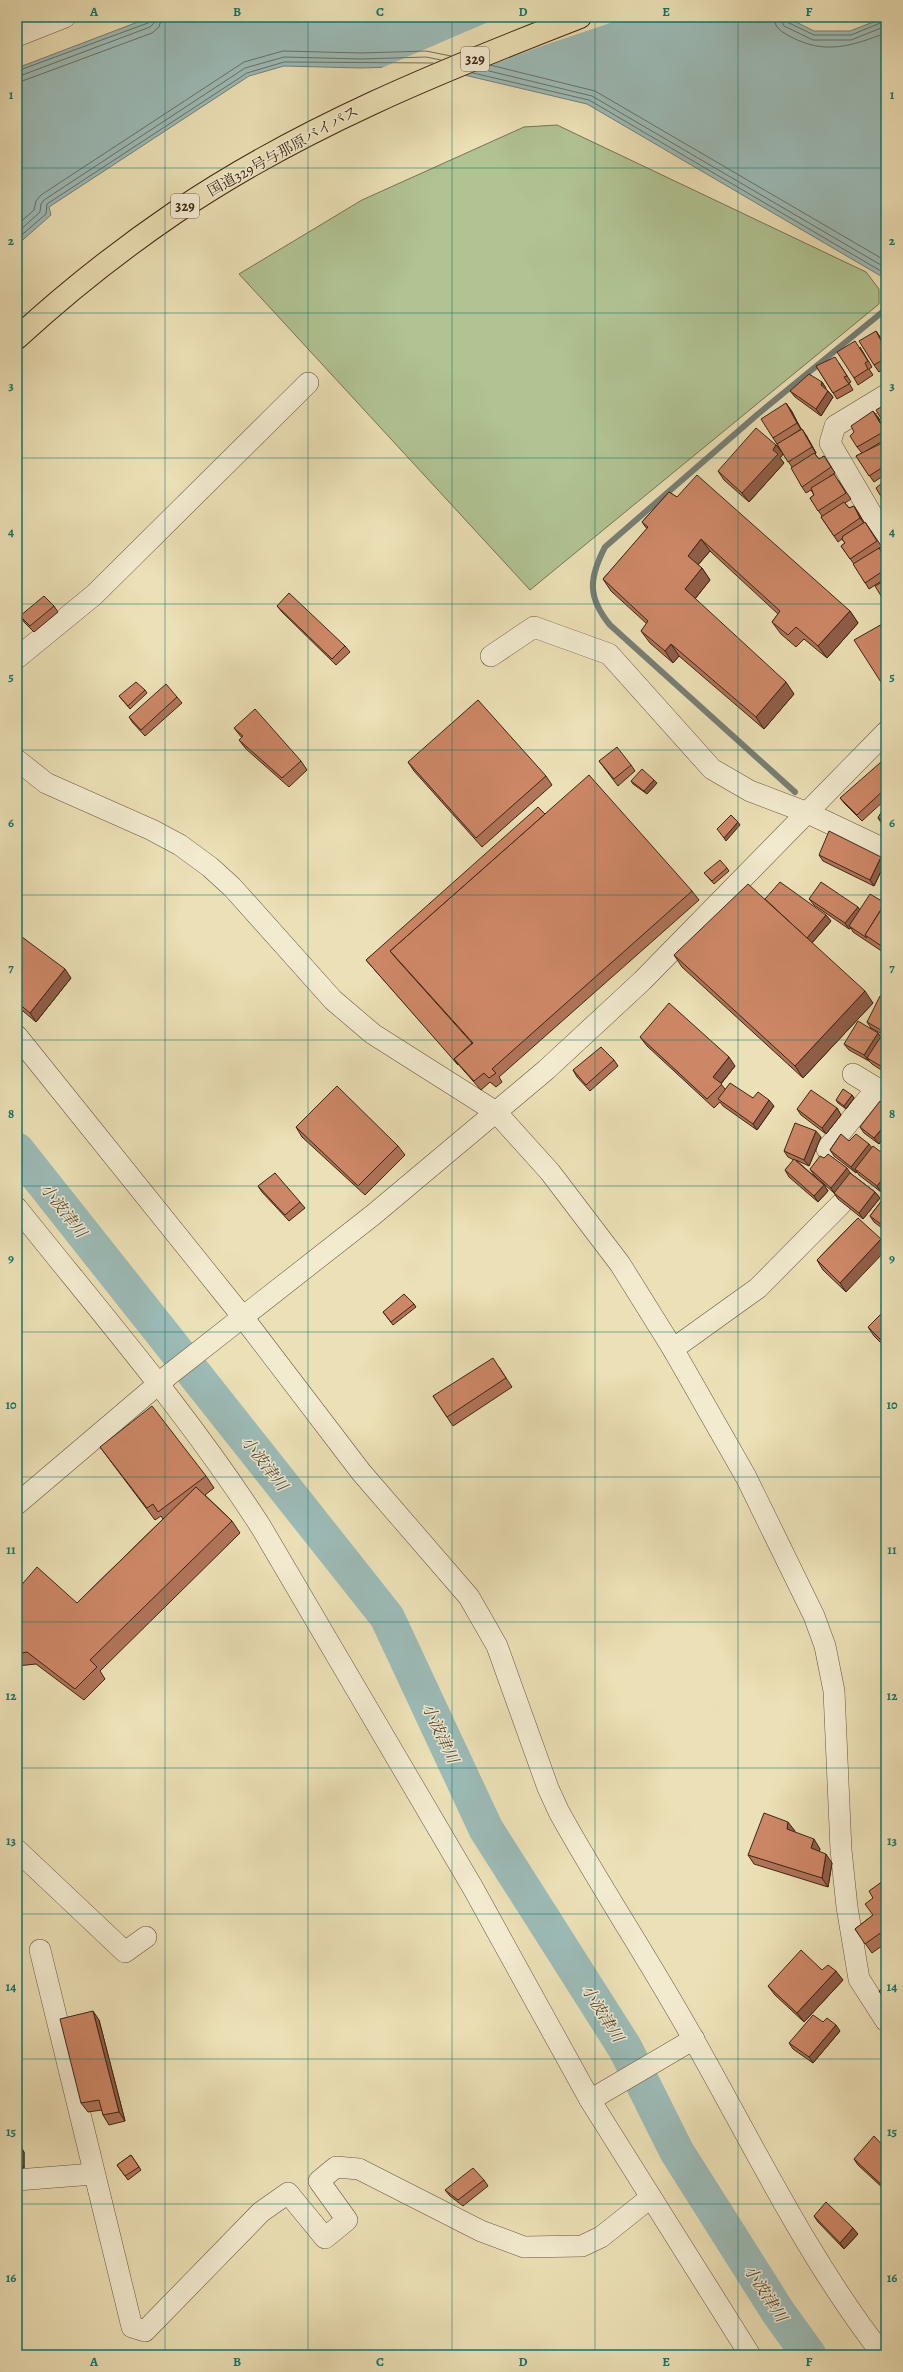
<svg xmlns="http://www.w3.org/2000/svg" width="903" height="2372" viewBox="0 0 903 2372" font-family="Alegreya,'Noto Serif JP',serif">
	<rect width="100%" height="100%" fill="#ece0b6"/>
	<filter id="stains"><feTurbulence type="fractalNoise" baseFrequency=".005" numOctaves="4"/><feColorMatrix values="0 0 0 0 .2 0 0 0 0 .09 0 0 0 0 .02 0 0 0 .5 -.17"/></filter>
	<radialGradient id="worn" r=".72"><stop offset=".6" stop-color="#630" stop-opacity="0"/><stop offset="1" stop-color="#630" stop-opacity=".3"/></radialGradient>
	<polygon fill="#b1c393" stroke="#777453" points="557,125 866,272 879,289 879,304 530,590 239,274 362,200 524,127"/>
	<polygon fill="#9cbbb7" stroke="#767f75" points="151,17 786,17 814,31 850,31 886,17 886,279 587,104 426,66 361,68 284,66 249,76 49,207 51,215 17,245 17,68"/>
	<polygon fill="#ece0b6" points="500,17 628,17 536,48 463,76 426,68 379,69"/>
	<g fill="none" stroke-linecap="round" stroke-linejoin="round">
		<g stroke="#6c7065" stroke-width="1">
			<path d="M774,17c0,11 8,15 17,20 35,18 60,9 95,-4"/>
			<polyline points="780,17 784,26 813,40 851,40 886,26"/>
			<polyline points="785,17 787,22 814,35 851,35 883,22 885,17"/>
			<polyline points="490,65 595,91 886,261"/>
			<polyline points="481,69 592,96 886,268"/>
			<polyline points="17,71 148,23 151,17"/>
			<polyline points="473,73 589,100 886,274"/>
			<polyline points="17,77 150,27 154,23 156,17"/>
			<polyline points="17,83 152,33 159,27 162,17"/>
			<polyline points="17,225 34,210 36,201 41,195 244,62 283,51 361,53 426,51 451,56"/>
			<polyline points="17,233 40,212 41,204 44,200 245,68 284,57 361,59 426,57 441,60"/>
			<polyline points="17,239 46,214 47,204 247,73 284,62 433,63"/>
		</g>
		<path stroke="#767f75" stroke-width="6" d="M795,792l-185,-167c-23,-28 -21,-47 -5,-78l153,-133 128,-105"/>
		<polyline stroke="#9cbbb7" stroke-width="35" points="17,1150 387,1617 486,1829 625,2048 677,2152 778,2312 809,2355"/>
		<defs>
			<g id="minor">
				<polyline points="17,36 65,17"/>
				<polyline points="886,395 835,426 830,443 886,539"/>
				<polyline points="491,656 534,627 609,654 712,769 750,791 808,813 886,850"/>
				<polyline points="17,658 94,595 308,383"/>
				<polyline points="17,760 46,783 152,830 180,845 210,867 232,887 333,1000 373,1034 496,1112 550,1172 620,1264 673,1349 746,1477 814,1616 825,1646 834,1691 841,1850 847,1907 859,1979 886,2021"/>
				<path d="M17,1036l225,280 119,156 108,125 28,49 51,142 11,24c43,78 93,152 136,230 60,106 113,217 188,313"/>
				<polyline points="853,1074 886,1094"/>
				<polyline points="827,1149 877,1088"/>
				<path d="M17,1208c83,104 172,207 244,319l212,361 117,212 160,255"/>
				<polyline points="673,1349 758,1288 841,1204"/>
				<polyline points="17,1504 170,1374 373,1215 546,1070 642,981 886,732"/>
				<polyline points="17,1850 125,1952 146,1937"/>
				<polyline points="40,1950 132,2327 145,2331 261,2212 288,2193 325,2238 347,2220 319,2181 336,2167 359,2169 481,2231 524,2247 582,2246 601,2237 650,2198"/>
				<polyline points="590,2100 694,2039"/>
				<polyline points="17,2180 93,2174"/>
			</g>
			<path id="highway" d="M17,338c50,-46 103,-88 159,-126 124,-84 265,-141 404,-195"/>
		</defs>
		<use href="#minor" stroke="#69543c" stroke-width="22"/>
		<use href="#highway" stroke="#3d2513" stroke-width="24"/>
		<use href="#minor" stroke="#f3ebd0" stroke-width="21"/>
		<use href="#highway" stroke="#ece0b6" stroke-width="22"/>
	</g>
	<g fill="#b07459" stroke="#3d2513">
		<polygon points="881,338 886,348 886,367 879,372 874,365"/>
		<polygon points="860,347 872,367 869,369 873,375 858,385 854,378"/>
		<polygon points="839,363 851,382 849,383 853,390 837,399 816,366"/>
		<polygon points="822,382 826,389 833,397 821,416 795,397 790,391"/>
		<polygon points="791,410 801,429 789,437 806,435 816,453 815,454 819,459 824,456 835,473 829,477 838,480 851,499 845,503 849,508 854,506 864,523 865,522 882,547 879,548 883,554 886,553 886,578 869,589 854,564 841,546 845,543 842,539 838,542 821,517 822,516 810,498 814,495 811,490 806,493 802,487 792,467 773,438"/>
		<polygon points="878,417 886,432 886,439 866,451 886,447 886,474 874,482 856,456 862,453 857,447"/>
		<polygon points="776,445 783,454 780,458 784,463 749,502 724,480 718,471"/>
		<polygon points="669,492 850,611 858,623 827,658 804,639 796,647 781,634 772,622 778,614 710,551 698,565 702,568 710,580 695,599 794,694 764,729 679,656 673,663 650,643 641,631 647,624 611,591 603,579 647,529 642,522"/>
		<polygon points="54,606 58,612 34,632 24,622 20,616"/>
		<polygon points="277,606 345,646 350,652 336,665 282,612"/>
		<polygon points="145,690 147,693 130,709 119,696"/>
		<polygon points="177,697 182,703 145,736 133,723 129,717"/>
		<polygon points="234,728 301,761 307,770 289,787 246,749 239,740 242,738"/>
		<polygon points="599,761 631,765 635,771 618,786"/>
		<polygon points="408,762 546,776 552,785 482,847 414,771"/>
		<polygon points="886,768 886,799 862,821 845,804 840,798"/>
		<polygon points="654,780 657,783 647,794 633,784 631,781"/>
		<polygon points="886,804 886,826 882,824 878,818"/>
		<polygon points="545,814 692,891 699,900 499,1077 502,1082 496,1087 490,1082 481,1090 366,960"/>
		<polygon points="819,855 885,863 874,886 823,861"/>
		<polygon points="727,868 729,871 714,884 704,873"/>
		<polygon points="765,899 826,915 831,921 812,943 873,1003 803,1078 682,967 674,955"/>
		<polygon points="809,899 860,910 885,903 886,902 886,954 853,932 851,928 849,929 814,905"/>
		<polygon points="17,933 71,978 36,1022 17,1006"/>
		<polygon points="886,999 886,1036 871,1028 867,1022"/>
		<polygon points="878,1033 881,1037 886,1038 886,1073 872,1064 869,1061 849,1050 844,1044"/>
		<polygon points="640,1037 735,1066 721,1084 725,1089 753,1098 774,1106 757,1130 723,1106 720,1102 714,1108 647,1046"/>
		<polygon points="614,1060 618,1066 590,1091 577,1077 573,1070"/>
		<polygon points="852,1095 854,1098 846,1109 838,1103 836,1100"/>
		<polygon points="886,1106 886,1149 880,1142 882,1139 879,1144 864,1133 860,1127"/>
		<polygon points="837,1108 841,1115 826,1134 801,1115 797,1109"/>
		<polygon points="296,1127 398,1146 405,1155 365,1195 302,1137"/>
		<polygon points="841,1134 881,1192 859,1175 857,1172 856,1173 834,1156 830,1150"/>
		<polygon points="821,1137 809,1166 796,1160 824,1185 828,1191 818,1202 789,1177 785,1170 794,1160 788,1157 784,1151"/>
		<polygon points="810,1169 850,1173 875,1192 880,1198 863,1219 838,1199 834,1193 814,1175"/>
		<polygon points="258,1186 300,1202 305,1208 289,1221 262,1192"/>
		<polygon points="886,1195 886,1231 874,1222 870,1216"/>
		<polygon points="858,1218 846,1292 823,1270 817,1260"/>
		<polygon points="886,1299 886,1348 874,1336 868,1327 885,1310 881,1304"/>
		<polygon points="414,1304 416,1307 393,1325 383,1312"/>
		<polygon points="499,1367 512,1387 453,1426 433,1396"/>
		<polygon points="100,1447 206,1476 214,1488 205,1495 232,1521 240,1533 100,1671 105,1679 84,1700 36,1664 17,1666 17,1590 77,1603 163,1519 161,1516 155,1520 109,1459"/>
		<polygon points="795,1831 794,1832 820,1849 819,1851 832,1863 828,1887 754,1864 748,1855"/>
		<polygon points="886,1884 886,1943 872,1953 855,1929 873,1915 873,1898"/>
		<polygon points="822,1970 843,1980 804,2022 775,1995 768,1986"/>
		<polygon points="99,2020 125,2121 109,2125 103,2115 102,2110 88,2112 81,2103"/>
		<polygon points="823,2022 840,2031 813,2063 793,2049 789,2043"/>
		<polygon points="17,2145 24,2152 24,2168 17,2168"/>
		<polygon points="886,2149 886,2191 858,2165 854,2159"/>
		<polygon points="131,2155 141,2170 128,2180 117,2165"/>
		<polygon points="484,2180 488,2186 463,2206 450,2196 445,2190"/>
		<polygon points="814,2216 858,2234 844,2249 818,2222"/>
	</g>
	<g fill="#905e48" stroke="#3d2513">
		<polygon points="876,331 881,338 886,348 886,350"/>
		<polygon points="822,382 826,388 825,391 821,385"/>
		<polygon points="828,391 833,397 821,416 816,409"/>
		<polygon points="786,403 791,410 801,429 797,423"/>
		<polygon points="873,411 878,417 886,433 885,431"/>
		<polygon points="802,429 806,435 816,453 812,447"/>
		<polygon points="776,445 783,454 780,458 784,463 749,502 742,493"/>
		<polygon points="854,506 858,512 865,524 860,518"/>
		<polygon points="701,539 710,551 696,567 688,556"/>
		<polygon points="702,568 710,580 693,601 685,589"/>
		<polygon points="850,611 858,623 827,658 818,646"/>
		<polygon points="671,644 679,656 673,663 665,651"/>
		<polygon points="786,682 794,694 764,729 756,717"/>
		<polygon points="654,780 657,783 647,794 644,791"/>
		<polygon points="738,822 740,825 726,841 724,838"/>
		<polygon points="881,857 885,863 874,886 870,880"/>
		<polygon points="858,907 862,913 849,926 851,928 849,929 845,923"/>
		<polygon points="826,915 831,921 810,945 806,939"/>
		<polygon points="20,936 25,942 17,951 17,940"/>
		<polygon points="65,969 71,978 36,1022 30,1013"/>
		<polygon points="865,991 873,1003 803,1078 795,1066"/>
		<polygon points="878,1033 882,1039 867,1058 869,1061 864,1055"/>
		<polygon points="729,1057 735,1066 719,1086 713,1077"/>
		<polygon points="852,1095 854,1098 846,1109 844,1106"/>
		<polygon points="769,1100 774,1106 757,1130 753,1124"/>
		<polygon points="837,1108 841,1115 826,1134 822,1128"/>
		<polygon points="886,1124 886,1135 879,1144 874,1138"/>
		<polygon points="816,1131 821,1137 809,1166 804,1160"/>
		<polygon points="869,1144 874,1150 855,1169 857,1172 856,1173 851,1167"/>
		<polygon points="847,1168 851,1174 835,1194 831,1188"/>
		<polygon points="886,1175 886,1186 881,1192 877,1186"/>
		<polygon points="824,1185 828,1191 818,1202 814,1196"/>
		<polygon points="875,1192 880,1198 863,1219 859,1213"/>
		<polygon points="881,1239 886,1246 886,1250 846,1292 840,1283"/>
		<polygon points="788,1822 795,1831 793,1838 787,1829"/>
		<polygon points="814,1839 820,1849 817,1857 811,1848"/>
		<polygon points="826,1854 832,1863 828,1887 822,1878"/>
		<polygon points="836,1971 843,1980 804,2022 797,2013"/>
		<polygon points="93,2011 99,2020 125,2121 119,2112"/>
		<polygon points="836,2025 840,2031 813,2063 809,2057"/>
		<polygon points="20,2145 24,2152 24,2168 19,2162"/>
		<polygon points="853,2228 858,2234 844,2249 840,2243"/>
	</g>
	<g fill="#cd8767" stroke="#3d2513">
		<polygon points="876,331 886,350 886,358 874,365 859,341"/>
		<polygon points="855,341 868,361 865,363 868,369 854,378 837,352"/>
		<polygon points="835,357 847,376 844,377 849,384 833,393 816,366"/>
		<polygon points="809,374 822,382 821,385 828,391 816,409 790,391"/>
		<polygon points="786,403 797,423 773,438 761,419"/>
		<polygon points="886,404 886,427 876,410"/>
		<polygon points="873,411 885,431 857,447 850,436 854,432 851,426"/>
		<polygon points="756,428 776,445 773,450 778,454 742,493 718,471"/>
		<polygon points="802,429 812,447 788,462 777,444"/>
		<polygon points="882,443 885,447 886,447 886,465 869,476 856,456"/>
		<polygon points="814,453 819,459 824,456 831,467 802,487 791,468"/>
		<polygon points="834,474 846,493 818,511 810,498 814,495 811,488"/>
		<polygon points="697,475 850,611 818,646 796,627 788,635 772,622 780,611 701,539 688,556 702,568 685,589 786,682 756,717 671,644 665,651 641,631 648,621 603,579 648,527 642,522 669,492 677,497"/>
		<polygon points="886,479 886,505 876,488 882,483 881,482"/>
		<polygon points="844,502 849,508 854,506 860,518 834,536 821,517"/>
		<polygon points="865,522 877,541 850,559 841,546 845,543 842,539 843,536"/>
		<polygon points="879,548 883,554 886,553 886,569 865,583 853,564"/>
		<polygon points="886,580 886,604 875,586"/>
		<polygon points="289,593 345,646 332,659 277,606"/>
		<polygon points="44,596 54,606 30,626 20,616"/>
		<polygon points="884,623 886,625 886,690 854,640"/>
		<polygon points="136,682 145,690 128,706 119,696"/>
		<polygon points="166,684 177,697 141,730 129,717"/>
		<polygon points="478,700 546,776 476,838 408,762"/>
		<polygon points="255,709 301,761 282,778 239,740 243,736 234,728"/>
		<polygon points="617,747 631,765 614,779 599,761"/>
		<polygon points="881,762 886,768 886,788 857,815 840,798"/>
		<polygon points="642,769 654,780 644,791 631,781"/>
		<polygon points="589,775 692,891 492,1069 496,1073 489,1078 484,1073 474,1081 454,1059 473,1043 390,951"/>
		<polygon points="886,804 886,822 878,818"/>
		<polygon points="538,807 545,814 390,951 395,957 472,1043 454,1059 458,1065 366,960"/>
		<polygon points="731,815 738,822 724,838 717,829"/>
		<polygon points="829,831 881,857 870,880 819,855"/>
		<polygon points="720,860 727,868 712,881 704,873"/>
		<polygon points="780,882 826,915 807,938 765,899"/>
		<polygon points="821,882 858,907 845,923 809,899"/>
		<polygon points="748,884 865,991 795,1066 674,955"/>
		<polygon points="870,894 885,903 865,935 867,938 849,926"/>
		<polygon points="886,902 886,949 865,935"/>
		<polygon points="17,933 20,936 17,940"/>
		<polygon points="22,937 65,969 30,1013 17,1002 17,943"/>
		<polygon points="880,996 886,999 886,1033 867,1022"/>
		<polygon points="669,1003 729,1057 713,1077 722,1084 707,1099 640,1037"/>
		<polygon points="858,1021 878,1033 864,1055 844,1044"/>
		<polygon points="882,1035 886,1038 886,1069 867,1058"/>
		<polygon points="601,1047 614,1060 586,1085 573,1070"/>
		<polygon points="730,1083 753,1098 758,1092 769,1100 753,1124 718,1099"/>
		<polygon points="337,1086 398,1146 358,1186 296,1127"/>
		<polygon points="843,1089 852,1095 844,1106 836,1100"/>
		<polygon points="811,1090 837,1108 822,1128 797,1109"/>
		<polygon points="880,1101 886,1106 886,1124 874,1138 860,1127"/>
		<polygon points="795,1123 816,1131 804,1160 784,1151"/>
		<polygon points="841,1134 849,1141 856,1134 869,1144 851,1167 830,1150"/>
		<polygon points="886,1134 886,1147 880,1142"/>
		<polygon points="873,1146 886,1156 886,1175 877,1186 855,1169"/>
		<polygon points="828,1154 847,1168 831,1188 810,1169 820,1156 824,1158"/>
		<polygon points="794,1159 824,1185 814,1196 785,1170"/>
		<polygon points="275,1173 300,1202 285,1215 258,1186"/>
		<polygon points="850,1173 875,1192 859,1213 834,1193"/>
		<polygon points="886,1195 886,1228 870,1216"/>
		<polygon points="858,1218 881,1239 840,1283 817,1260"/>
		<polygon points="404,1294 414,1304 391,1322 383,1312"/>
		<polygon points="886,1299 886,1345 868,1327 885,1310 881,1304"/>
		<polygon points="493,1358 506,1378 447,1417 433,1396"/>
		<polygon points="152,1406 206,1476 158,1512 153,1504 147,1508 100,1447"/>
		<polygon points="196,1487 232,1521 90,1660 97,1667 75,1689 27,1652 17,1654 17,1590 37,1567 77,1603"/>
		<polygon points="764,1813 788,1822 787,1829 814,1839 811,1848 826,1854 822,1878 748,1855"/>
		<polygon points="883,1881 886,1884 886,1929 865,1944 855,1929 873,1915 865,1904 873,1898 869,1891"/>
		<polygon points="801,1950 822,1970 828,1965 836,1971 797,2013 768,1986"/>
		<polygon points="886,1985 886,2002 879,1991"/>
		<polygon points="93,2011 119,2112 103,2115 99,2100 81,2103 60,2019"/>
		<polygon points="813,2015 823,2022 827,2018 836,2025 809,2057 789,2043"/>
		<polygon points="886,2121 886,2131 881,2126"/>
		<polygon points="874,2136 886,2149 886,2189 854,2159"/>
		<polygon points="17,2145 20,2145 19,2162 17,2162"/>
		<polygon points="131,2155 139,2167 125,2176 117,2165"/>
		<polygon points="473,2168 484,2180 458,2200 445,2190"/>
		<polygon points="826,2202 853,2228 840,2243 814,2216"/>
	</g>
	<path fill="none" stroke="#0f766e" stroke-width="1" stroke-opacity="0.55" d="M165,17v2338M308,17v2338M452,17v2338M595,17v2338M738,17v2338M17,168h869M17,313h869M17,458h869M17,604h869M17,750h869M17,895h869M17,1040h869M17,1186h869M17,1332h869M17,1477h869M17,1622h869M17,1768h869M17,1914h869M17,2059h869M17,2204h869"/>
	<g text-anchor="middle" stroke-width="3" stroke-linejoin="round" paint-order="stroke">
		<g fill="#f3ebd0" stroke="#74604c" stroke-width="1">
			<rect x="461" y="47" width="28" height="24" rx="3"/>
			<rect x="171" y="194" width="28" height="24" rx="3"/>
		</g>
		<g font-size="14" font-weight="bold" fill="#3d2513">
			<text x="475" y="64">329</text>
			<text x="185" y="211">329</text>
		</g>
		<g font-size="15" fill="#3d2513" stroke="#f3ebd0">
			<text transform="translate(283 151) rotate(-29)" y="5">国道329号与那原バイパス</text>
		</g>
		<g font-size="16" font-style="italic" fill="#554a3c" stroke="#f3ebd0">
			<text transform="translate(64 1210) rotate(52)" y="6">小波津川</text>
			<text transform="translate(265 1463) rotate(52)" y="6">小波津川</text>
			<text transform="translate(441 1733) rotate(65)" y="6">小波津川</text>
			<text transform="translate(603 2013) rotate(58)" y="6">小波津川</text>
			<text transform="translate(766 2293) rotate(57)" y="6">小波津川</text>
		</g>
	</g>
	<rect width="903" height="2372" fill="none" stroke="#ece0b6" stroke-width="44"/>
	<rect x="22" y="22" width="859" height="2328" fill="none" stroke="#0f766e" stroke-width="1.5"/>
	<g font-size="13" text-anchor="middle" font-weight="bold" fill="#0f766e">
		<text x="94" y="16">A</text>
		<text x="237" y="16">B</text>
		<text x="380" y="16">C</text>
		<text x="523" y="16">D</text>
		<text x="666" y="16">E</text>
		<text x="809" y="16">F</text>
		<text x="11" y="99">1</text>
		<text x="892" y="99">1</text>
		<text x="11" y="245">2</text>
		<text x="892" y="245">2</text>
		<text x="11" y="390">3</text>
		<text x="892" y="390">3</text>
		<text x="11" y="536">4</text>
		<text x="892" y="536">4</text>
		<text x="11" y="681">5</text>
		<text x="892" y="681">5</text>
		<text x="11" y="827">6</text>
		<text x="892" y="827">6</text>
		<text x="11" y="972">7</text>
		<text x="892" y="972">7</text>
		<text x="11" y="1118">8</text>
		<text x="892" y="1118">8</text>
		<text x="11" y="1263">9</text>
		<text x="892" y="1263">9</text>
		<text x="11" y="1409">10</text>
		<text x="892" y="1409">10</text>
		<text x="11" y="1554">11</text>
		<text x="892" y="1554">11</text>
		<text x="11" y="1700">12</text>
		<text x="892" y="1700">12</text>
		<text x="11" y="1845">13</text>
		<text x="892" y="1845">13</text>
		<text x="11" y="1991">14</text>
		<text x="892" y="1991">14</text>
		<text x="11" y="2136">15</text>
		<text x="892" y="2136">15</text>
		<text x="11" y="2282">16</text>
		<text x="892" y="2282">16</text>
		<text x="94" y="2366">A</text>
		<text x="237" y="2366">B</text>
		<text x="380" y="2366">C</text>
		<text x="523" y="2366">D</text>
		<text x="666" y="2366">E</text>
		<text x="809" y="2366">F</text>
	</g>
	<rect width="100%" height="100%" filter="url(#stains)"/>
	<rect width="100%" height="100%" fill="url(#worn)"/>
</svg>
